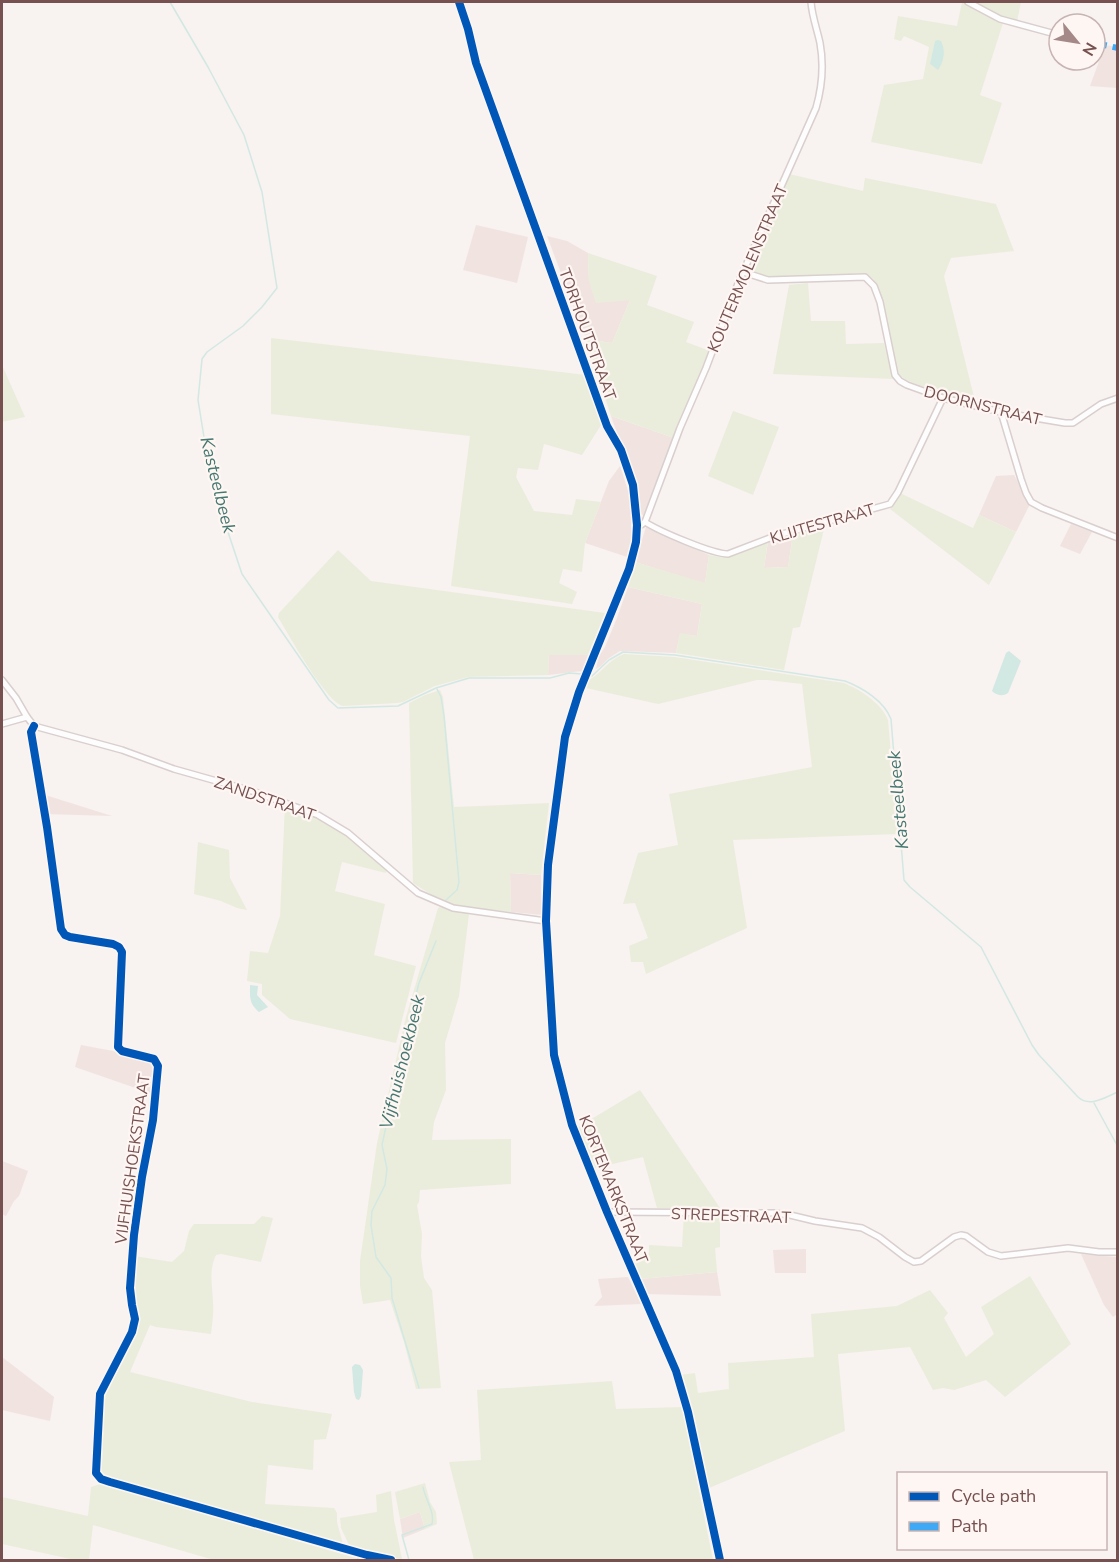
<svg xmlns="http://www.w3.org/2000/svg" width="1119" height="1562" viewBox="0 0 1119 1562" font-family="'Nunito Sans',sans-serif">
	<rect width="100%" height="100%" fill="#f8f2f0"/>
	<g fill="#f1e4e0">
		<polygon points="1105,45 1117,47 1117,88 1090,86"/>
		<polygon points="476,225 528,237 517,283 463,270"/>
		<polygon points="547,236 567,241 588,253 589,281 630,300 612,343 586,339"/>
		<polygon points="611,416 674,438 644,516 640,513 638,493"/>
		<polygon points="620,466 631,500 631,540 627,557 585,543 609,481"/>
		<polygon points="1014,475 1030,504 1016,532 979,515 996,476"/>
		<polygon points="1071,524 1092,532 1080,554 1060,546"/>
		<polygon points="646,527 709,555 705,584 635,562"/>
		<polygon points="793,534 788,567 764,568 768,541"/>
		<polygon points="628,587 702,604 697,636 680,634 676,653 620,651 609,658 601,666 596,669 599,656 605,647 617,618"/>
		<polygon points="549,655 588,655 582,671 548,675"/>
		<polygon points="42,794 112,816 45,814"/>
		<polygon points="510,873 541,875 542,915 511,912"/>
		<polygon points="81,1045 113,1051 150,1062 154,1066 150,1093 75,1067"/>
		<polygon points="2,1161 28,1171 19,1196 14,1201 6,1216 2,1214"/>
		<polygon points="806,1249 806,1273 775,1273 773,1250"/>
		<polygon points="1081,1254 1117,1257 1117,1314 1113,1317 1104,1305"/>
		<polygon points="717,1272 721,1296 647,1294 640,1279"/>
		<polygon points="628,1277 641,1304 594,1306 602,1297 598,1279"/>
		<polygon points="2,1357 54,1397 50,1421 2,1410"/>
		<polygon points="420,1512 425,1529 403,1538 400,1519"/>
	</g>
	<g fill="#ebeddc">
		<polygon points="962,2 1003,23 980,95 1002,103 982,164 871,142 884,85 923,79 929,47 904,36 901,41 894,39 898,16 957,26"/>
		<polygon points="971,2 1021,2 1017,21 995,15"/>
		<path d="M789,174l74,17 2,-13 131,26 18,47 -63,7 -7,18 31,125 -33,-7 -36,-14 -6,-5 -6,-13 -10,-51 -7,-26 -5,-7 -5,-3 -8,-2c-36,3 -76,11 -110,-2l-1,-3z"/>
		<polygon points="588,253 657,276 647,305 694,322 686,342 710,351 674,438 611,416 586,339 612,343 630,300 596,303 589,281"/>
		<polygon points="808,283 811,321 845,321 846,344 884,343 893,379 773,374 789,285"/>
		<polygon points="271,338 586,375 603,422 582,455 544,444 538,470 518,468 516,477 534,511 572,515 576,499 601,502 585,543 582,572 563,569 559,583 577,592 572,604 451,586 470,436 271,414"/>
		<polygon points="2,365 25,417 2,422"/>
		<polygon points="733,411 779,427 753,495 708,476"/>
		<polygon points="900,493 973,528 979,515 1016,532 989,585 890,509"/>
		<polygon points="825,525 800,627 793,628 784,670 676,653 680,633 697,636 702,604 628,587 635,562 705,583 709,555 726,558 739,554 768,541 764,568 788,567 793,534"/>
		<path d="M338,550l33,31 234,32 -17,42h-39l-1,20 -80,2 -33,9 -32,16 -6,1 -54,3c-17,-4 -55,-72 -65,-89l1,-4z"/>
		<path d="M624,654l51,3 169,26c17,7 37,20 44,37l10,114 -165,6 14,88 -101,46 -3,-12h-12l-2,-16 19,-8 -13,-35 -12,1 15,-51 40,-8 -9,-51 143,-27 -10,-83 -35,-4h-10l-99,24 -72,-16 3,-8c13,-7 20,-21 35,-26z"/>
		<polygon points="440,690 443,697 454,807 549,803 541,875 510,873 511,912 455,906 438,899 413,883 409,703 425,695"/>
		<polygon points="285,804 311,814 339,829 388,868 386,873 342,862 335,891 385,904 374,955 416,966 396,1043 290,1019 262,995 262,984 247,981 250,951 268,953 280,916"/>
		<polygon points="198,842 229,850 230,878 247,910 237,908 221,901 194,894"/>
		<polygon points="440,907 469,914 459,996 445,1043 446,1090 434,1122 432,1140 511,1139 511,1184 420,1190 419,1202 417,1205 422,1234 421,1256 424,1278 432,1290 441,1388 416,1389 404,1342 390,1300 363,1304 360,1286 360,1261 377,1143 406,1017 438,908"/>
		<polygon points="640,1090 720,1208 657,1208 643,1157 595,1168 578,1127"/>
		<polygon points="684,1214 720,1215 720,1247 715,1248 717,1272 640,1279 633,1261 649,1253 649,1245 682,1247"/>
		<path d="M262,1216l11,2 -12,44 -40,-8 -5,1c-8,16 -3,33 -3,49 1,10 -1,20 -2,30l-55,-7 -6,-2 -20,47 122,30 80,12 -6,25 -12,1 -1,30 -45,-5 -3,39 69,4 3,5v9l6,22 -241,-67 -5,-4 4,-75 33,-66 -2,-33 2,-43 38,6 12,-11 5,-20 5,-7h60z"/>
		<polygon points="1030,1276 1071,1344 1005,1397 986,1380 954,1390 943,1388 933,1390 910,1347 838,1354 845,1431 709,1488 680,1375 695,1373 698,1393 729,1389 728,1363 814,1357 811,1314 897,1306 930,1290 948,1313 944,1318 966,1357 994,1334 981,1307"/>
		<polygon points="612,1381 616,1409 682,1407 713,1560 474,1560 449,1462 481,1460 477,1390"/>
		<polygon points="425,1483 430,1502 436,1512 437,1524 425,1529 420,1512 400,1519 395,1492"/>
		<polygon points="100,1484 359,1559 359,1560 214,1560 93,1525 89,1560 75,1560 2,1544 2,1497 88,1516 91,1487"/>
		<polygon points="391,1491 394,1520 402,1559 384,1557 350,1547 341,1528 340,1518 377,1512 376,1495"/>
	</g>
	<g fill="#d2e8e3">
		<path d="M938,40l3,1c5,9 3,21 -3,29l-8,-6 5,-23z"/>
		<path d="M1009,651l12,10 -13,32c-6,4 -12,2 -16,-2l14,-38z"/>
		<path d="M250,985l8,1 -1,9 11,12 -9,5c-10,-9 -9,-14 -9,-27z"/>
		<polygon points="355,1364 360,1365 363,1370 361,1396 359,1400 356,1399 354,1392 352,1367"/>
	</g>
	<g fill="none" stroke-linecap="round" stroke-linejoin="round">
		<g stroke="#d2e8e3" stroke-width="1.5">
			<polyline points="170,2 208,67 244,135 262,192 277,288 262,307 243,326 207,352 202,359 198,400 209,468 226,526 242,574 329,700 338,708 398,706 436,688 469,678 550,678 569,673 582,674"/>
			<path d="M592,676l17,-16 14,-8 52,3 170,26c18,7 39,20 46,38l13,161 6,7 71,60 51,98 7,10 39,42c12,11 27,0 40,-5"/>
			<polyline points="437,689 441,697 444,716 459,882 457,890 446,900"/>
			<polyline points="1094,1103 1118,1147"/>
			<polyline points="419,1388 392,1298 391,1278 376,1257 371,1225 372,1211 385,1185 387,1169 382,1145 407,1030 419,983 436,941"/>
			<polyline points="358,1560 358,1555 361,1556"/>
			<path d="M409,1560l-7,-25 30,-11c3,-12 -7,-25 -9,-37"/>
		</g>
		<defs>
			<g id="street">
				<polyline points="968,2 1000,19 1059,35"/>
				<polyline points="743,272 768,280 865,277 874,286 880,302 895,375 900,381 907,385 943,398 1005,413 1065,423 1073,423 1101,404 1118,398"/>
				<polyline points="1001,412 1021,479 1026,493 1031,502 1042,508 1118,538"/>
				<path d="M645,522c14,9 67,32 83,32l47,-18 115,-32 8,-12 45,-94"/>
				<path d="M637,525h4l4,-3 35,-94 26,-60 33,-87 77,-173c6,-21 8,-43 4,-65 -3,-14 -8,-27 -9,-41"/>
				<polyline points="2,680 16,698 27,717 34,726 122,750 174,769 252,791 318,815 348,833 418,893 453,908 546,921"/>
				<polyline points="2,724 27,717"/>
				<polyline points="34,726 31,732 47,827 61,929 65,935 70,937 113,944 119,947 122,952 118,1047 122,1051 154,1059 158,1066 153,1120 142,1177 134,1235 130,1288 132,1305 135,1319 132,1332 100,1394 96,1473 101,1479 110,1482 367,1555 391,1560"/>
				<polyline points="607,1212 774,1213 790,1215 815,1221 862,1228 879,1237 905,1257 914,1262 921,1261 954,1237 961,1235 966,1236 988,1252 1001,1256 1068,1248 1099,1252 1118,1252"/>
			</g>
			<polyline id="secondary" points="459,2 468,29 476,63 607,426 621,450 633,485 637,525 636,542 629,569 579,692 565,737 548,865 546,921 554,1055 572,1125 607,1212 676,1371 688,1412 720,1560"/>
		</defs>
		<use href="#street" stroke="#d9cfce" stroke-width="8"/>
		<use href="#secondary" stroke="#d8cdcb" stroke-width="10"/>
		<use href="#street" stroke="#fefdfd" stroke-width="5"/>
		<use href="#secondary" stroke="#fefdfd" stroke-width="8"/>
		<polyline stroke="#3fa9f5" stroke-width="6" stroke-dasharray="12 6" stroke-linecap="butt" points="1095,43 1118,48"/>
		<defs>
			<g id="cycleway">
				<polyline points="459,2 468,29 476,63 607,426 621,450 633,485 637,525 636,542 629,569 579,692 565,737 548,865 546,921 554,1055 572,1125 607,1212 676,1371 688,1412 720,1560"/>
				<polyline points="34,726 31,732 47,827 61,929 65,935 70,937 113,944 119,947 122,952 118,1047 122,1051 154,1059 158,1066 153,1120 142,1177 134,1235 130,1288 132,1305 135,1319 132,1332 100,1394 96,1473 101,1479 110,1482 367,1555 391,1560"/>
			</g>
		</defs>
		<use href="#cycleway" stroke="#fef6f3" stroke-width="11"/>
		<use href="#cycleway" stroke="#0057b8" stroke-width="8"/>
	</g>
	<g text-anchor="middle" stroke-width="4.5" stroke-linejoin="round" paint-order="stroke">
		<g font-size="16" fill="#765150" stroke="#fef6f3">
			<text transform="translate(747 268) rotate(-67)" y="6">KOUTERMOLENSTRAAT</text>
			<text transform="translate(588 334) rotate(70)" y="6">TORHOUTSTRAAT</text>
			<text transform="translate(983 405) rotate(14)" y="6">DOORNSTRAAT</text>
			<text transform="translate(822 523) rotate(-16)" y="6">KLIJTESTRAAT</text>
			<text transform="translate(265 798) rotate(19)" y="6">ZANDSTRAAT</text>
			<text transform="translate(132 1159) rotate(-82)" y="6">VIJFHUISHOEKSTRAAT</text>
			<text transform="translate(614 1189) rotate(68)" y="6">KORTEMARKSTRAAT</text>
			<text transform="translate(731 1215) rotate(2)" y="6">STREPESTRAAT</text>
		</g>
		<g font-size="18" font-style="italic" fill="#457870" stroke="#fef6f3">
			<text transform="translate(218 485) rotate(76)" y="6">Kasteelbeek</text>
			<text transform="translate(898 800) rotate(-95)" y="6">Kasteelbeek</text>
			<text transform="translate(402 1062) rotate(-76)" y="6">Vijfhuishoekbeek</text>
		</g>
	</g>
	<rect width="1119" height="1562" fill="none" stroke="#765150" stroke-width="6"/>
	<rect x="897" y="1472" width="210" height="78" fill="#fef6f3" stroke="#c8b4b2" stroke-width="1.5"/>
	<rect x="909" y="1492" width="30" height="9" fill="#0057b8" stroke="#c8b4b2" stroke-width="1.5"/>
	<text x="951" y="1502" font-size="18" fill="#765150">Cycle path</text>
	<rect x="909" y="1522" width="30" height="9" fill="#3fa9f5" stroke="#c8b4b2" stroke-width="1.5"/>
	<text x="951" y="1532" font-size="18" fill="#765150">Path</text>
	<g transform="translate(1077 42) rotate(120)"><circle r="28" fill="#fef6f3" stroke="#c8b4b2" stroke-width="1.5"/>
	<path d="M0-4.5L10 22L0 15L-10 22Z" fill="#a48988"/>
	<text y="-9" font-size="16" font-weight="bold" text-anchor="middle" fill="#765150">N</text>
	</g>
</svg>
